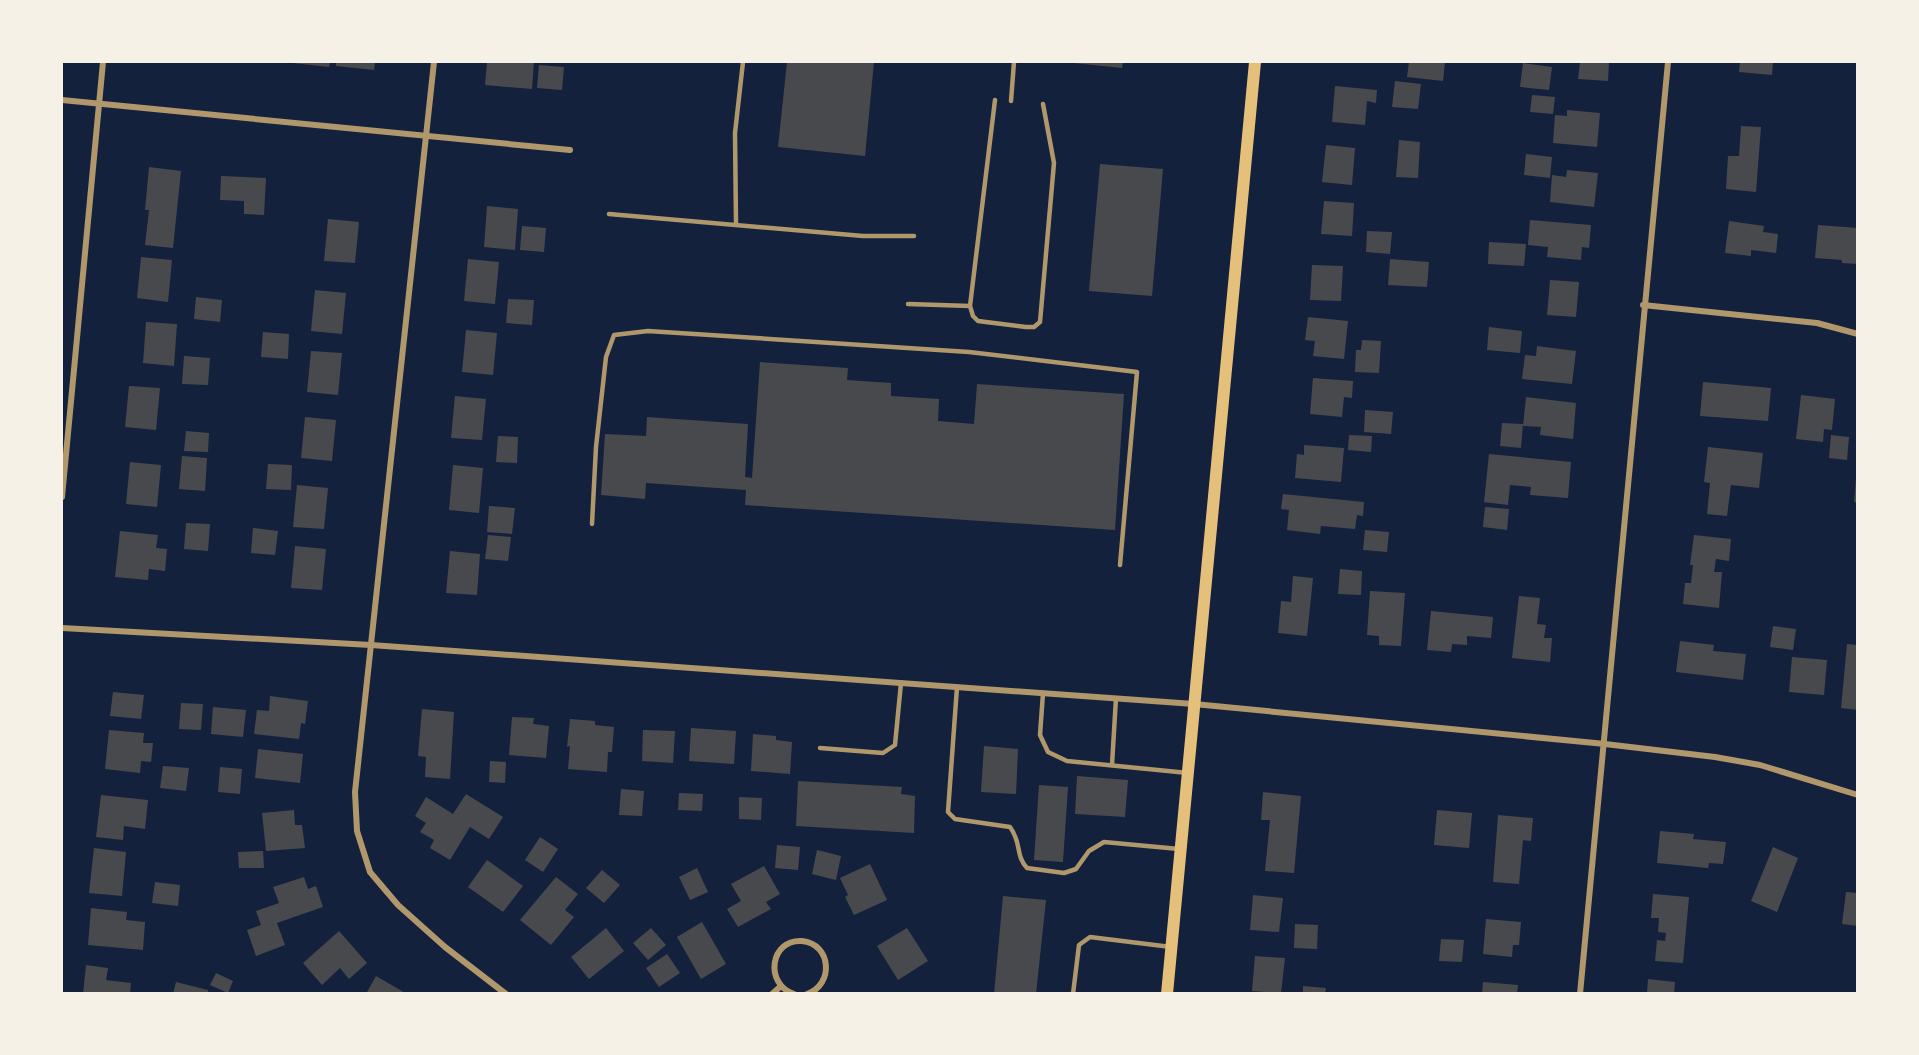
<svg xmlns="http://www.w3.org/2000/svg" width="1919" height="1055" viewBox="0 0 1919 1055" font-family="'PT Serif',serif">
	<rect width="100%" height="100%" fill="#14213d"/>
	<g fill="#48494c">
		<polygon points="293,62 330,62 329,67 293,63"/>
		<polygon points="336,62 375,62 374,70 336,66"/>
		<polygon points="487,62 534,62 532,89 485,85"/>
		<polygon points="787,62 874,62 865,156 778,147"/>
		<polygon points="1074,62 1123,62 1122,68 1074,63"/>
		<polygon points="1409,62 1445,62 1443,81 1407,77"/>
		<polygon points="1580,62 1609,62 1608,81 1578,79"/>
		<polygon points="1740,62 1773,62 1772,75 1739,72"/>
		<polygon points="1523,63 1552,67 1549,90 1520,87"/>
		<polygon points="539,65 564,67 562,90 537,88"/>
		<polygon points="1395,81 1421,84 1418,109 1392,107"/>
		<polygon points="1335,86 1377,90 1376,103 1367,101 1365,125 1332,122"/>
		<polygon points="1532,95 1555,97 1553,114 1530,112"/>
		<polygon points="1567,110 1600,113 1597,147 1553,143 1555,115 1567,116"/>
		<polygon points="1741,126 1761,127 1756,192 1726,189 1728,156 1739,156"/>
		<polygon points="1399,140 1420,142 1418,178 1396,177"/>
		<polygon points="1326,145 1355,148 1352,185 1322,182"/>
		<polygon points="1526,154 1552,157 1550,178 1524,175"/>
		<polygon points="1100,164 1163,169 1152,296 1089,291"/>
		<polygon points="149,167 181,171 173,248 145,245 149,210 145,210"/>
		<polygon points="1567,170 1598,173 1594,207 1550,202 1552,175 1566,177"/>
		<polygon points="221,176 266,178 264,215 244,214 244,201 220,200"/>
		<polygon points="1324,201 1354,203 1352,236 1321,234"/>
		<polygon points="487,206 518,209 515,250 484,247"/>
		<polygon points="328,219 359,222 355,263 324,261"/>
		<polygon points="1530,220 1591,225 1589,248 1582,247 1581,260 1547,257 1548,247 1528,245"/>
		<polygon points="1729,221 1764,226 1763,232 1778,234 1776,253 1751,250 1751,256 1725,253"/>
		<polygon points="1818,225 1858,228 1858,264 1842,263 1842,260 1815,258"/>
		<polygon points="522,226 546,228 544,252 520,250"/>
		<polygon points="1367,231 1392,232 1390,254 1366,252"/>
		<polygon points="1489,242 1526,244 1524,266 1488,264"/>
		<polygon points="141,257 172,260 168,302 137,298"/>
		<polygon points="468,259 499,262 495,304 464,301"/>
		<polygon points="1390,259 1429,262 1427,287 1388,285"/>
		<polygon points="1312,265 1343,266 1341,301 1310,300"/>
		<polygon points="1550,280 1579,282 1576,317 1547,315"/>
		<polygon points="315,290 346,293 342,334 311,331"/>
		<polygon points="196,297 222,300 220,322 194,319"/>
		<polygon points="508,299 534,300 532,325 506,323"/>
		<polygon points="1308,317 1348,321 1344,359 1313,356 1315,341 1305,340"/>
		<polygon points="146,322 177,324 174,366 143,363"/>
		<polygon points="1489,327 1522,331 1520,353 1487,350"/>
		<polygon points="466,330 497,333 493,375 462,372"/>
		<polygon points="263,332 289,334 288,359 261,357"/>
		<polygon points="1362,340 1381,341 1379,373 1355,372 1356,350 1361,350"/>
		<polygon points="1537,346 1576,351 1572,384 1522,379 1525,355 1536,356"/>
		<polygon points="311,351 342,353 338,395 307,392"/>
		<polygon points="184,356 210,358 208,385 182,384"/>
		<polygon points="760,362 848,368 847,380 891,383 891,396 939,399 938,421 974,424 977,384 1124,394 1115,530 745,505 746,490 646,483 645,499 601,495 605,434 646,436 647,417 748,424 745,477 752,478"/>
		<polygon points="1313,378 1353,381 1352,398 1344,397 1342,417 1310,414"/>
		<polygon points="1703,382 1771,388 1768,421 1700,416"/>
		<polygon points="129,386 160,388 156,430 125,427"/>
		<polygon points="1801,395 1835,399 1832,430 1824,429 1823,442 1796,439"/>
		<polygon points="455,396 486,399 482,440 451,438"/>
		<polygon points="1526,397 1576,403 1573,439 1540,435 1541,427 1523,426"/>
		<polygon points="1365,410 1393,412 1391,434 1364,432"/>
		<polygon points="305,417 336,420 332,461 301,458"/>
		<polygon points="1502,423 1523,424 1521,448 1500,446"/>
		<polygon points="186,431 209,433 208,452 184,451"/>
		<polygon points="1349,435 1372,436 1371,452 1348,450"/>
		<polygon points="1831,435 1849,437 1847,460 1829,458"/>
		<polygon points="498,436 518,437 517,463 496,462"/>
		<polygon points="1304,445 1344,448 1341,482 1295,478 1297,454 1304,455"/>
		<polygon points="1708,447 1763,453 1759,488 1731,485 1727,516 1707,514 1710,483 1704,482"/>
		<polygon points="1489,454 1571,462 1568,498 1530,495 1531,487 1510,485 1508,505 1484,502"/>
		<polygon points="182,456 207,458 205,491 179,489"/>
		<polygon points="130,462 161,465 157,507 126,504"/>
		<polygon points="268,464 292,465 291,490 266,489"/>
		<polygon points="453,465 483,468 479,513 449,510"/>
		<polygon points="1856,478 1858,478 1858,503 1854,502"/>
		<polygon points="297,485 328,488 324,529 293,527"/>
		<polygon points="1283,494 1364,502 1363,516 1357,515 1355,529 1321,526 1320,534 1287,530 1289,510 1281,509"/>
		<polygon points="489,506 515,508 512,534 487,532"/>
		<polygon points="1485,507 1509,509 1507,530 1483,527"/>
		<polygon points="186,523 210,524 208,551 184,549"/>
		<polygon points="253,528 278,531 275,555 251,553"/>
		<polygon points="1365,530 1389,532 1387,552 1363,550"/>
		<polygon points="120,531 158,535 156,548 167,549 165,571 149,569 148,580 115,577"/>
		<polygon points="488,535 511,537 508,561 485,559"/>
		<polygon points="1694,535 1731,539 1729,561 1716,559 1714,572 1722,572 1719,608 1683,604 1685,583 1691,583 1693,565 1690,565"/>
		<polygon points="295,546 326,549 322,590 291,588"/>
		<polygon points="450,551 480,554 477,595 446,593"/>
		<polygon points="1340,569 1362,571 1361,595 1338,594"/>
		<polygon points="1293,576 1313,578 1307,636 1278,633 1281,601 1291,602"/>
		<polygon points="1370,591 1405,593 1401,646 1379,645 1379,636 1367,635"/>
		<polygon points="1519,596 1540,598 1537,624 1546,625 1544,638 1552,638 1550,662 1512,658"/>
		<polygon points="1431,611 1493,617 1491,638 1467,636 1467,645 1452,644 1451,652 1427,650"/>
		<polygon points="1773,626 1796,629 1793,650 1770,647"/>
		<polygon points="1680,641 1714,645 1713,651 1746,654 1743,680 1676,672"/>
		<polygon points="1847,644 1858,645 1858,710 1841,708"/>
		<polygon points="1792,657 1827,660 1824,695 1789,692"/>
		<polygon points="113,692 144,695 141,719 110,716"/>
		<polygon points="270,696 308,701 305,724 301,723 299,739 254,734 257,710 269,711"/>
		<polygon points="181,703 203,704 201,730 179,729"/>
		<polygon points="213,707 246,710 243,737 211,734"/>
		<polygon points="422,709 454,712 450,779 425,777 426,757 418,756"/>
		<polygon points="512,717 534,718 533,724 549,726 546,758 509,755"/>
		<polygon points="570,719 595,721 595,725 614,727 612,752 608,752 607,772 568,769 570,746 567,747"/>
		<polygon points="691,728 736,731 734,764 689,761"/>
		<polygon points="109,730 144,733 143,743 153,743 151,762 141,761 140,773 105,769"/>
		<polygon points="643,730 675,731 673,763 642,761"/>
		<polygon points="753,734 776,736 776,740 792,742 790,774 751,771"/>
		<polygon points="984,746 1018,749 1016,794 981,792"/>
		<polygon points="258,749 303,754 300,783 255,778"/>
		<polygon points="490,761 506,762 505,783 489,782"/>
		<polygon points="163,766 189,768 186,791 160,788"/>
		<polygon points="220,767 242,769 240,794 218,792"/>
		<polygon points="1077,776 1128,780 1125,817 1075,814"/>
		<polygon points="798,781 902,787 901,794 915,796 914,833 796,826"/>
		<polygon points="1039,785 1068,787 1063,862 1034,860"/>
		<polygon points="621,789 644,791 642,816 619,815"/>
		<polygon points="1263,792 1301,796 1294,873 1265,871 1270,820 1261,820"/>
		<polygon points="679,793 703,794 702,811 678,810"/>
		<polygon points="466,794 503,817 489,839 470,827 450,860 430,848 434,840 420,832 426,823 415,816 426,797 453,814"/>
		<polygon points="101,795 148,800 145,829 124,826 123,840 96,837"/>
		<polygon points="739,797 762,798 761,820 739,819"/>
		<polygon points="294,810 295,825 302,825 305,848 266,851 262,813"/>
		<polygon points="1437,810 1472,813 1469,848 1434,845"/>
		<polygon points="1498,815 1533,818 1531,841 1523,840 1519,884 1493,882"/>
		<polygon points="1660,831 1694,834 1693,839 1726,842 1723,864 1709,863 1708,868 1657,863"/>
		<polygon points="540,837 558,849 543,872 525,860"/>
		<polygon points="777,845 800,847 798,870 775,868"/>
		<polygon points="1773,847 1798,858 1777,912 1751,901"/>
		<polygon points="94,848 126,852 122,896 89,893"/>
		<polygon points="817,850 841,856 836,880 812,874"/>
		<polygon points="263,851 264,868 239,868 238,852"/>
		<polygon points="487,860 523,886 503,912 468,887"/>
		<polygon points="870,864 887,900 854,915 845,897 848,895 840,878"/>
		<polygon points="764,866 780,894 766,902 771,909 738,927 727,909 741,901 731,884"/>
		<polygon points="697,868 708,892 690,900 679,877"/>
		<polygon points="602,870 620,885 604,903 586,888"/>
		<polygon points="304,877 308,889 316,886 323,907 277,923 285,945 256,956 247,930 261,925 256,911 279,903 273,887"/>
		<polygon points="556,877 578,894 565,910 574,917 551,945 520,920"/>
		<polygon points="155,882 180,885 178,906 152,903"/>
		<polygon points="1846,892 1858,893 1858,926 1842,924"/>
		<polygon points="1653,894 1689,897 1683,963 1655,961 1657,940 1665,941 1666,933 1658,932 1659,918 1651,918"/>
		<polygon points="1253,895 1283,898 1279,932 1250,930"/>
		<polygon points="1003,896 1046,900 1036,994 994,994"/>
		<polygon points="91,908 127,912 126,920 145,922 143,950 88,945"/>
		<polygon points="1486,919 1521,922 1519,945 1513,945 1512,957 1483,954"/>
		<polygon points="702,922 726,964 701,979 677,937"/>
		<polygon points="1295,924 1318,925 1317,949 1294,948"/>
		<polygon points="606,928 624,951 589,979 571,957"/>
		<polygon points="651,928 666,945 648,960 633,943"/>
		<polygon points="907,928 928,961 898,980 877,946"/>
		<polygon points="339,931 367,963 349,979 340,968 322,985 303,963"/>
		<polygon points="1441,939 1464,940 1462,962 1439,961"/>
		<polygon points="667,954 680,973 659,987 646,968"/>
		<polygon points="1255,956 1285,958 1281,993 1252,991"/>
		<polygon points="86,965 108,968 106,980 131,983 130,994 83,994"/>
		<polygon points="216,973 233,981 228,993 210,985"/>
		<polygon points="376,976 407,994 366,994"/>
		<polygon points="1648,979 1675,982 1674,994 1647,994"/>
		<polygon points="176,982 208,990 208,994 173,994"/>
		<polygon points="1483,982 1518,985 1517,994 1482,994"/>
		<polygon points="1303,986 1326,988 1325,994 1303,994"/>
	</g>
	<g fill="none" stroke-linecap="round" stroke-linejoin="round">
		<g stroke="#b1986c" stroke-width="4.5">
			<polyline points="995,100 970,306 973,316 978,321 1026,327 1034,327 1040,322 1054,163 1043,104"/>
			<polyline points="1011,101 1014,62"/>
			<polyline points="609,214 863,236 914,236"/>
			<polyline points="736,224 735,133 743,62"/>
			<polyline points="908,304 970,306"/>
			<polyline points="592,524 596,447 606,357 614,335 648,331 969,352 1137,372 1120,565"/>
			<path d="M957,687l-9,125 7,7 55,8c12,16 5,28 17,41l37,5 12,-4 13,-18 15,-9 75,7"/>
			<polyline points="1043,693 1040,735 1048,752 1067,761 1188,773"/>
			<polyline points="820,748 883,753 895,745 901,683"/>
			<polyline points="1112,765 1116,698"/>
			<polyline points="1073,994 1079,945 1090,937 1171,947"/>
		</g>
		<g stroke="#b1986c" stroke-width="6">
			<polyline points="434,62 355,792 357,831 370,872 398,905 445,947 506,994"/>
			<polyline points="62,100 570,150"/>
			<polyline points="1643,305 1817,323 1858,334"/>
			<polyline points="62,497 103,62"/>
			<polyline points="62,628 371,645 1194,704 1605,744 1715,757 1760,765 1858,795"/>
			<polyline points="772,994 781,986"/>
			<path d="M794,994c-30,-10 -24,-55 8,-53 30,3 32,44 5,53"/>
			<path d="M1580,994c31,-311 56,-622 88,-932"/>
		</g>
		<polyline stroke="#e5c07b" stroke-width="12" points="1167,994 1255,62"/>
	</g>
	<rect width="1919" height="1055" fill="none" stroke="#f6f1e7" stroke-width="126"/>
</svg>
